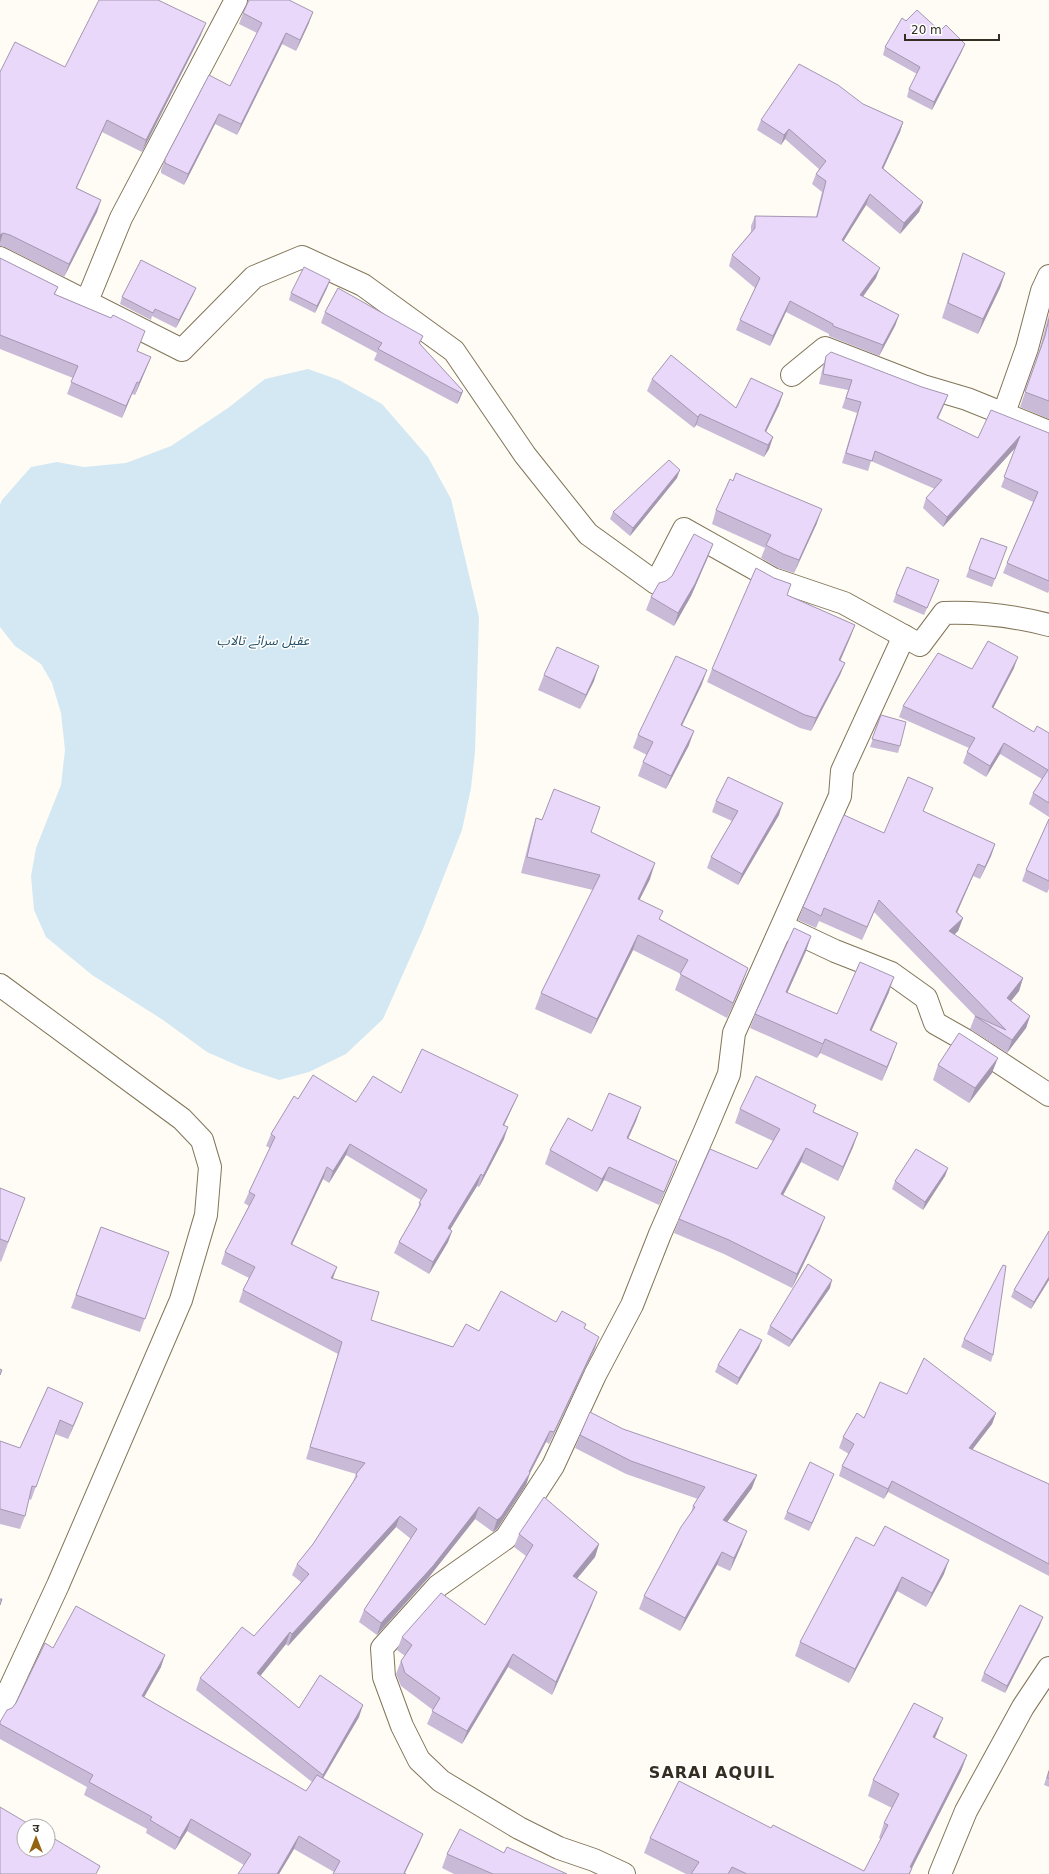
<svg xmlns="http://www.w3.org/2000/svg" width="1049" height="1874" viewBox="0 0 1049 1874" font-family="'DejaVu Sans','Noto Sans Arabic','Noto Sans Devanagari',sans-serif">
	<rect width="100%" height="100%" fill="#fefcf5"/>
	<polygon fill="#d4e8f3" points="308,369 339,380 382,404 428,457 451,499 479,617 475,752 471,788 462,830 423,929 383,1019 346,1054 309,1072 279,1080 241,1067 207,1052 163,1020 92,975 46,937 34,910 31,876 36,848 61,785 65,750 61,713 52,683 41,664 15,646 0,627 0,505 2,500 31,467 57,462 84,467 126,463 171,446 228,408 265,379"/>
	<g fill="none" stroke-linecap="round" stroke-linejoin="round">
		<defs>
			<g id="minor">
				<path d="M0,258l182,92 72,-73 48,-20 61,28 91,66 71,104 63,79 68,49 28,-54 89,50 71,24 76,42 24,-32c36,-1 71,3 105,12"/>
				<polyline points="87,301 121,218 236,0"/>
				<polyline points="792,375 825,348 923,386 967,399 1049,432"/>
				<polyline points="1004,413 1027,348 1042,291 1049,276"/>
				<polyline points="784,927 835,951 891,973 926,998 935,1023 965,1040 1049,1095"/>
				<polyline points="0,985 182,1119 202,1140 210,1167 206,1215 181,1300 58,1585 0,1710"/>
				<polyline points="624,1874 594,1860 559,1848 519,1828 441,1781 419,1760 402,1726 384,1677 382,1648 438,1586 506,1538 553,1466 595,1375 632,1305 660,1234 705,1131 729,1074 734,1033 840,796 842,771 904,636"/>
				<polyline points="940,1874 966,1811 1023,1707 1049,1668"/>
			</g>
		</defs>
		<use href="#minor" stroke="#827558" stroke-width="24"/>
		<use href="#minor" stroke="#fff" stroke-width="22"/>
	</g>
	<g fill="#c9bad8">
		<polygon points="243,13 309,23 296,51 282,44 237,135 215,124 184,185 161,173 161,170 165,159 230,86 257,33 239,24"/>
		<polygon points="201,35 142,152 102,132 77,188 101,200 97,212 64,277 5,247 0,246 0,72 65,67"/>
		<polygon points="885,47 962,51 932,110 907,97 909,89 917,74 883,55"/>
		<polygon points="863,104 903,122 900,132 883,168 923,202 919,212 900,234 866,205 843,241 876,278 863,297 899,315 895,326 879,356 829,336 829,334 786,312 770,346 736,330 740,320 755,288 729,266 732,255 751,232 751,226 755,216 816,217 822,192 812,184 816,174 819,169 785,139 781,145 757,130 761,120"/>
		<polygon points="963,253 1005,273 1000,288 978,334 942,318 958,268"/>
		<polygon points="0,258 58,287 55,294 111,318 145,331 137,351 151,357 146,369 135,395 132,394 122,418 67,394 73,378 0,349"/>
		<polygon points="330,280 327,288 315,313 289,300 291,293"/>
		<polygon points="196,288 193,295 176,328 152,316 151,320 120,304 122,297"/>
		<polygon points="325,312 423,336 420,344 463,391 459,401 457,404 374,360 377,353 321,323"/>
		<polygon points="1049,314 1049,419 1020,407 1039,351"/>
		<polygon points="826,356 922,387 948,395 944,405 938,419 978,438 1049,433 1049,591 1048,593 1003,573 1007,563 1033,502 1001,487 1016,447 943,527 923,508 926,498 935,489 871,461 868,471 842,463 857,413 842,408 848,390 819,384 823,366"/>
		<polygon points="652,379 736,408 783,393 779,405 766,432 773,437 769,449 764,457 696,425 694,428 647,391"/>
		<polygon points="677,478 630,536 610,519 613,512"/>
		<polygon points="716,510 817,523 794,573 778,568 761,558 765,548 712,524"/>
		<polygon points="981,538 1007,547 992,587 966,577"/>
		<polygon points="708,557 691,596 674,626 646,610 651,597"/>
		<polygon points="774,578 791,584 787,595 855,625 850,638 840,660 845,663 840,675 811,731 800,728 707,682 712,669"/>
		<polygon points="939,580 924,615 893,602 896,594"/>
		<polygon points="1014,668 993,708 1034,732 1049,733 1049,817 1029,804 1033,793 1042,779 1000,754 986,777 963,763 967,752 969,748 899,717 903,706 972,669"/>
		<polygon points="544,675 594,681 580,709 538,690"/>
		<polygon points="702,684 682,725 689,745 666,789 638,776 643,762 647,755 633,748 638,735"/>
		<polygon points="881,715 900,746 898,753 870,747"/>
		<polygon points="933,788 923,811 995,844 991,856 980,879 973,876 957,912 963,918 958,931 954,935 1023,978 1019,991 1011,1001 1030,1016 1026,1028 1007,1053 970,1029 975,1016 976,1017 874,912 862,940 819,921 816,928 798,920 803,907"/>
		<polygon points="716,801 779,815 738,885 707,868 711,857 732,821 712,812"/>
		<polygon points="536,818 591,832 650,879 639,900 660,919 748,968 742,984 727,1018 675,990 681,974 633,950 591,1034 535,1009 541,993 593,890 521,873 531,834"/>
		<polygon points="1049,819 1049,889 1047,893 1022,881 1026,870"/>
		<polygon points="811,936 806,951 787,993 837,1014 889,992 871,1031 892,1057 882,1081 820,1053 817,1058 750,1028 755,1014"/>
		<polygon points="938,1065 992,1073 969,1103 933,1080"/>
		<polygon points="401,1093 518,1095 513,1106 504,1125 504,1139 479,1187 477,1186 450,1229 452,1231 448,1242 429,1274 394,1253 399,1242 415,1214 421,1200 346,1155 329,1183 323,1179 292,1244 332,1278 371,1320 453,1347 479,1331 556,1322 586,1324 584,1329 595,1348 549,1444 546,1442 530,1473 526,1485 497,1529 493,1532 475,1519 429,1577 377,1635 359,1622 364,1610 411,1539 396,1527 288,1646 286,1644 260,1676 299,1708 359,1717 323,1778 423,1834 418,1846 405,1873 334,1872 294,1849 279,1874 238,1874 244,1865 187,1831 175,1850 146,1833 147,1829 84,1795 87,1787 0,1739 0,1722 16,1703 53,1648 161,1667 144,1697 306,1791 312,1782 196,1690 200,1678 254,1636 301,1582 292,1575 297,1564 313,1544 353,1482 356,1474 306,1459 338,1354 239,1302 243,1290 249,1278 221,1264 225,1252 249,1206 244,1203 249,1192 270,1148 266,1146 271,1134 298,1099 356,1102"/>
		<polygon points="641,1107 636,1121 628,1139 677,1161 672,1174 659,1205 604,1180 597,1192 545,1164 550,1150"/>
		<polygon points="740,1109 814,1112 858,1133 853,1147 838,1181 801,1162 783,1195 820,1230 792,1288 724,1254 674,1233 679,1219 757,1169 773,1141 735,1123"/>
		<polygon points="948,1168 945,1176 923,1210 892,1189 895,1181"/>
		<polygon points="0,1188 25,1198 1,1262 0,1261"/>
		<polygon points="101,1227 169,1252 140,1332 71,1308"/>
		<polygon points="1049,1231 1049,1280 1031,1309 1011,1297 1014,1290"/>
		<polygon points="830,1288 789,1347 767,1334 770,1326"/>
		<polygon points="964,1339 993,1355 991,1362 961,1347"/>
		<polygon points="759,1348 737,1385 715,1372 718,1365"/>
		<polygon points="48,1387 78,1416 68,1439 55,1434 31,1500 29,1499 25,1516 20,1529 0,1524 0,1441 20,1448"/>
		<polygon points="907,1394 996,1413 992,1424 972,1450 1049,1484 1049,1576 888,1492 884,1499 839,1476 842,1466 849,1454 839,1448 843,1437 864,1418"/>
		<polygon points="623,1429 752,1488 727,1522 742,1544 730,1571 717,1565 680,1631 639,1609 644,1596 691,1513 693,1506 698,1499 626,1474 575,1448 580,1435"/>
		<polygon points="831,1481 809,1531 784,1519 787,1512"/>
		<polygon points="519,1534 599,1544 595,1557 577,1579 592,1605 552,1695 508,1667 462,1744 427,1724 433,1710 401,1686 396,1674 401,1661 405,1656 397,1650 402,1637 485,1625 526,1556 514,1547"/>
		<polygon points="874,1546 944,1574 926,1607 897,1591 849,1683 795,1656 800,1642"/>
		<polygon points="1040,1625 1005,1693 981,1681 984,1673"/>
		<polygon points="937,1733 935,1738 967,1755 961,1771 912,1868 910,1874 686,1874 644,1853 650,1838 771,1828 864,1871 881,1839 879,1838 884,1823 892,1808 868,1796 873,1780"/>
		<polygon points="1049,1769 1049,1787 1044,1785"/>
		<polygon points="504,1853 567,1874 454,1874 442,1868 447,1854"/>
	</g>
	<g fill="#a497b0">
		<polygon points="313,12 309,23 296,51 300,40"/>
		<polygon points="206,23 201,35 142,152 146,140"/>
		<polygon points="286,33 282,44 237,135 241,124"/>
		<polygon points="965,44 962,51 932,110 934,102"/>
		<polygon points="219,114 215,124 184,185 188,174"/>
		<polygon points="107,120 102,132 71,200 76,188"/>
		<polygon points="903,122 900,132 879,178 882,168"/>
		<polygon points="789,129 785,139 781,145 784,135"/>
		<polygon points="870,194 866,205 838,250 842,240"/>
		<polygon points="101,200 97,212 64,277 69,264"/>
		<polygon points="923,202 919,212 900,234 904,223"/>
		<polygon points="3,233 0,243 0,235"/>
		<polygon points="880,268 876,278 856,306 860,295"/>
		<polygon points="1005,273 1000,288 978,334 983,319"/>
		<polygon points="330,280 327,288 315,313 317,306"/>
		<polygon points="196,288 193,295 176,328 179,320"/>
		<polygon points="790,301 786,312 770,346 773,336"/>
		<polygon points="899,315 895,326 879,356 883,345"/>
		<polygon points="151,357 146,369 135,395 139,383"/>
		<polygon points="137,382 122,418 126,406"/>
		<polygon points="463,391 459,401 457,404 461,393"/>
		<polygon points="783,393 779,405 761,442 765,431"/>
		<polygon points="948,395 944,405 933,428 937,418"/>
		<polygon points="700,414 696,425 694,428 698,417"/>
		<polygon points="1020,436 1017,446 943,527 947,517"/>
		<polygon points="773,437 769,449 764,457 768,445"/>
		<polygon points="680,470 677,478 630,536 633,528"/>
		<polygon points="822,509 817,523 794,573 799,560"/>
		<polygon points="713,544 708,557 691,596 674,626 678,613"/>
		<polygon points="939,580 936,588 924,615"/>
		<polygon points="855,625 850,638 835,673 839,660"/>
		<polygon points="1018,657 1014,668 988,718 992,707"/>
		<polygon points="845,663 840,675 811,731 816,718"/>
		<polygon points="599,666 594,681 580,709 586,695"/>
		<polygon points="707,670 702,684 676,738 681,725"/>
		<polygon points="694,731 689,745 666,789 671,776"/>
		<polygon points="1004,743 1000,754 986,777 990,766"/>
		<polygon points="783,803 779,815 738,885 742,874"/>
		<polygon points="995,844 991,856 980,879 985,867"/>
		<polygon points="655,863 650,879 632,915 638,899"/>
		<polygon points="978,864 973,876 952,924 956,912"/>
		<polygon points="879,900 874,912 862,940 867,927"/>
		<polygon points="963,918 958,931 944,944 949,931"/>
		<polygon points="638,935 633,950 591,1034 597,1019"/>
		<polygon points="811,936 806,951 781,1007 786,992"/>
		<polygon points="748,968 742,984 727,1018 733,1003"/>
		<polygon points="894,977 889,992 865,1045 870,1030"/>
		<polygon points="1023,978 1019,991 1003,1011 1007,998"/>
		<polygon points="1030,1016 1026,1028 1007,1053 1012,1040"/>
		<polygon points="825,1039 820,1053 817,1058 823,1044"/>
		<polygon points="897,1043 892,1057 882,1081 887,1067"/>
		<polygon points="998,1058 992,1073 969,1103 975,1088"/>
		<polygon points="518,1095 513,1106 499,1136 503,1125"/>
		<polygon points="641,1107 636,1121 622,1152 627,1138"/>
		<polygon points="508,1127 504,1139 479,1187 483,1176"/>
		<polygon points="858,1133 853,1147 838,1181 843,1167"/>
		<polygon points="350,1144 346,1155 329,1183 333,1171"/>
		<polygon points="806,1148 801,1162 776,1208 781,1194"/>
		<polygon points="677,1161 672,1174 659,1205 664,1192"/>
		<polygon points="327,1167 323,1179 287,1255 291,1244"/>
		<polygon points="609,1167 604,1180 597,1192 602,1179"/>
		<polygon points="948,1168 945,1176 923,1210 925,1202"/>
		<polygon points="481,1174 477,1186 444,1240 448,1228"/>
		<polygon points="825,1217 820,1230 792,1288 797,1274"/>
		<polygon points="452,1231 448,1242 429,1274 433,1262"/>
		<polygon points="337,1267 333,1278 331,1278"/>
		<polygon points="1049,1277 1049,1280 1031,1309 1034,1302"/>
		<polygon points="832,1280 830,1288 789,1347 792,1340"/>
		<polygon points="599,1337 595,1348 549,1444 554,1432"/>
		<polygon points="762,1340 759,1348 737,1385 739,1378"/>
		<polygon points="83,1403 78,1416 68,1439 73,1426"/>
		<polygon points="996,1413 992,1424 965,1459 969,1448"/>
		<polygon points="550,1431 546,1442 529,1475 530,1473 526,1485 497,1529 493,1532 497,1520 529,1472"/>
		<polygon points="834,1474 831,1481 809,1531 812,1523"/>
		<polygon points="757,1475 752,1488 719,1533 723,1520"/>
		<polygon points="892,1481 888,1492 884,1499 888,1489"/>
		<polygon points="479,1507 475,1519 429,1577 377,1635 381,1623"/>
		<polygon points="400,1516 396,1527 288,1646 292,1634"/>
		<polygon points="747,1531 742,1544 730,1571 734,1558"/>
		<polygon points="599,1544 595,1557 568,1589 573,1576"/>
		<polygon points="722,1552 717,1565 680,1631 685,1618"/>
		<polygon points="949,1560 944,1574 926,1607 932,1593"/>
		<polygon points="902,1577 897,1591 849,1683 855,1669"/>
		<polygon points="597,1592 592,1605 552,1695 556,1682"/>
		<polygon points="1043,1617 1040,1625 1005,1693 1007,1686"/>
		<polygon points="290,1632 286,1644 253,1685 257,1673"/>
		<polygon points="513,1654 508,1667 462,1744 467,1731"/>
		<polygon points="165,1655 161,1667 138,1708 142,1696"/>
		<polygon points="363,1705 359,1717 318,1787 323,1775"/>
		<polygon points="943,1718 937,1733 927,1753 933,1737"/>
		<polygon points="967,1755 961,1771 909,1874 910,1867"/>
		<polygon points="191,1819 187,1831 175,1850 180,1838"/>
		<polygon points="423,1834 418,1846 404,1874 403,1874"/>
		<polygon points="299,1836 294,1849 279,1874 277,1874"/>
	</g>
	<g fill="#ead8fb" stroke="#a497b0">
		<polygon points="99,0 158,0 206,23 146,140 107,120 76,188 101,200 69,264 10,235 3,233 0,235 0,72 15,42 65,67"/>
		<polygon points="249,0 289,0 313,12 300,40 286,33 241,124 219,114 188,174 165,163 165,159 209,75 230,86 262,23 243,13"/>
		<polygon points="917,10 940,31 946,25 965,44 934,102 909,89 920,67 885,47 902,18 906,21"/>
		<polygon points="799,64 838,85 863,104 903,122 882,168 923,202 904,223 870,194 842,240 880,268 860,295 899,315 883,345 833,326 833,324 790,301 773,336 740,320 760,278 732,255 755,228 755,216 817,217 826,181 816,174 826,161 789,129 784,135 761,120"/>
		<polygon points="963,253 1005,273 983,319 948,303"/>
		<polygon points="0,258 58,287 54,294 111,318 113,315 145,331 137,351 151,357 139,383 137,382 126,406 71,382 78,366 0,335"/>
		<polygon points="141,260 196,288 179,320 155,309 153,313 122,297"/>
		<polygon points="304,267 330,280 317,306 291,293"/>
		<polygon points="338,288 423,336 419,343 463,391 461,393 378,349 382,343 325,312"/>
		<polygon points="1049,319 1049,401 1025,392 1045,336"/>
		<polygon points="831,352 922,387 948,395 937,418 978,438 991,410 1049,433 1049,581 1007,563 1038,492 1004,477 1020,436 947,517 926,498 942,480 875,451 872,461 846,453 861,402 846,398 852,380 823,374 826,356"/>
		<polygon points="671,355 736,408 751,378 783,393 765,431 773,437 768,445 700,414 698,417 652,379"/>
		<polygon points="669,460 680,470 633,528 613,512"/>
		<polygon points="736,473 822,509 799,560 783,554 766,545 771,535 716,510 730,479 733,481"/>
		<polygon points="694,534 713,544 695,584 678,613 651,597 659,583 666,581 672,576"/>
		<polygon points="981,538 1007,547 995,579 969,569"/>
		<polygon points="907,567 939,580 927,608 896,594"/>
		<polygon points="756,568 774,578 791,584 787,595 855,625 839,660 845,663 816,718 805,715 712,669"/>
		<polygon points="988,641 1018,657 992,707 1034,732 1037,726 1049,733 1049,803 1033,793 1048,770 1004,743 990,766 967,752 975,738 903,706 938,653 972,669"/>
		<polygon points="557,647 599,666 586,695 544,675"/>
		<polygon points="676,656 707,670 681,725 694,731 671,776 643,762 653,742 638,735"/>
		<polygon points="881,715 906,722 900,746 872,739"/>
		<polygon points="728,777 783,803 742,874 711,857 738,811 716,801"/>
		<polygon points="908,777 933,788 923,811 995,844 985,867 978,864 956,912 963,918 949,931 1023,978 1007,998 1030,1016 1012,1040 975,1016 1006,1030 879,900 867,927 824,908 821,916 803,907 844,815 884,833"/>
		<polygon points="554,789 600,807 591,832 655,863 638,899 663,911 659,919 748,968 733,1003 680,974 688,960 638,935 597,1019 541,993 600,875 527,857 536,818 542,820"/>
		<polygon points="1049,819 1049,881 1026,870"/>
		<polygon points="794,928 811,936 786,992 837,1014 860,962 894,977 870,1030 897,1043 887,1067 825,1039 823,1044 755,1014"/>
		<polygon points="959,1033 998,1058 975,1088 938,1065"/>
		<polygon points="422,1049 518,1095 503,1125 508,1127 483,1176 481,1174 448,1228 452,1231 433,1262 399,1242 421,1204 419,1203 427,1190 350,1144 333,1171 327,1167 291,1244 337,1267 331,1278 379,1292 371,1320 453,1347 466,1324 479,1331 501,1291 556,1322 562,1311 586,1324 584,1328 599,1337 554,1432 550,1431 529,1472 530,1473 501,1517 497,1520 479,1507 433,1566 381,1623 364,1610 417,1529 400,1516 292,1634 290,1632 257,1673 299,1708 320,1675 363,1705 323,1775 200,1678 242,1627 254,1636 309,1574 297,1564 313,1544 357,1476 356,1474 365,1463 310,1447 342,1342 243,1290 255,1267 225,1252 255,1195 249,1192 275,1137 271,1134 294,1096 298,1099 313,1075 356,1102 373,1076 401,1093"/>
		<polygon points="756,1076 816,1105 813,1112 858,1133 843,1167 806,1148 781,1194 825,1217 797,1274 729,1240 679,1219 710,1149 757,1169 780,1129 740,1109"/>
		<polygon points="609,1093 641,1107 627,1138 677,1161 664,1192 609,1167 602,1179 550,1150 568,1118 592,1131"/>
		<polygon points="916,1149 948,1168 925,1202 895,1181"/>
		<polygon points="0,1188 25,1198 8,1242 0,1239"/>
		<polygon points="101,1227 169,1252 145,1319 76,1295"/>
		<polygon points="1049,1231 1049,1277 1034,1302 1014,1290"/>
		<polygon points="808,1264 832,1280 792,1340 770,1326"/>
		<polygon points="1003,1265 1006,1266 993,1355 964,1339"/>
		<polygon points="740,1329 762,1340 739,1378 718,1365"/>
		<polygon points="924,1358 996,1413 969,1448 1049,1484 1049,1564 892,1481 888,1489 842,1466 854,1444 843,1437 857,1413 864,1418 880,1382 907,1394"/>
		<polygon points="0,1369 2,1370 0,1375"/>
		<polygon points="48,1387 83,1403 73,1426 60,1420 36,1487 32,1486 25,1516 0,1509 0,1441 20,1448"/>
		<polygon points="590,1412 623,1429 757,1475 723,1520 747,1531 734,1558 722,1552 685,1618 644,1596 681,1527 695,1507 693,1506 705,1487 631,1461 580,1435"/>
		<polygon points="810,1462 834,1474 812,1523 787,1512"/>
		<polygon points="544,1497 599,1544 573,1576 597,1592 556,1682 513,1654 467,1731 432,1711 440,1698 405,1673 401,1661 412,1645 402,1637 441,1593 485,1625 533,1545 519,1534"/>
		<polygon points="885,1526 949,1560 932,1593 902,1577 855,1669 800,1642 856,1537 874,1546"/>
		<polygon points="0,1599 2,1599 0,1605"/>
		<polygon points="1020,1605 1043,1617 1007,1686 984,1673"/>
		<polygon points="76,1606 165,1655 142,1696 306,1791 317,1775 423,1834 404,1873 406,1874 333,1874 340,1861 299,1836 277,1874 238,1874 251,1854 191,1819 180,1838 150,1820 152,1817 89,1782 93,1775 0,1724 0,1722 7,1710 12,1708 16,1703 45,1643 53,1648"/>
		<polygon points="914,1703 943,1718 933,1737 967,1755 910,1867 912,1868 909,1874 747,1874 732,1867 728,1874 691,1874 699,1862 650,1838 679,1781 771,1828 773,1825 864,1871 888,1825 884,1823 899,1794 873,1780"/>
		<polygon points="1049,1771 1049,1778 1047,1778"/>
		<polygon points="0,1807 32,1826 24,1826 24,1850 48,1850 48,1835 100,1866 96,1874 0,1874"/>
		<polygon points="460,1829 504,1853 507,1847 567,1874 493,1874 447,1854"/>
	</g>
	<g text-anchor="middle" stroke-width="3" stroke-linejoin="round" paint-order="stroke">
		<g font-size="13" font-style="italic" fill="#215168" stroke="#fff">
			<text x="263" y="645">عقیل سرائے تالاب</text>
		</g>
		<g font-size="16" font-weight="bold" letter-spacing="1" fill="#342e22" stroke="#fff">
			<text x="712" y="1778">SARAI AQUIL</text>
		</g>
	</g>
	<g transform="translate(36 1838)"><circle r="19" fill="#ffffff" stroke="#aeaba7"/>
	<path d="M0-3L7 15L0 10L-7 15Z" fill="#936513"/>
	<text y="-6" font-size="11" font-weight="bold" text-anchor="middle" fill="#342e22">उ</text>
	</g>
	<path d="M905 34v6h94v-6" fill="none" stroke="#342e22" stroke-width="2"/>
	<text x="911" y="34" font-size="12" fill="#342e22" stroke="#ffffff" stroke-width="3" paint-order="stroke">20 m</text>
</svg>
